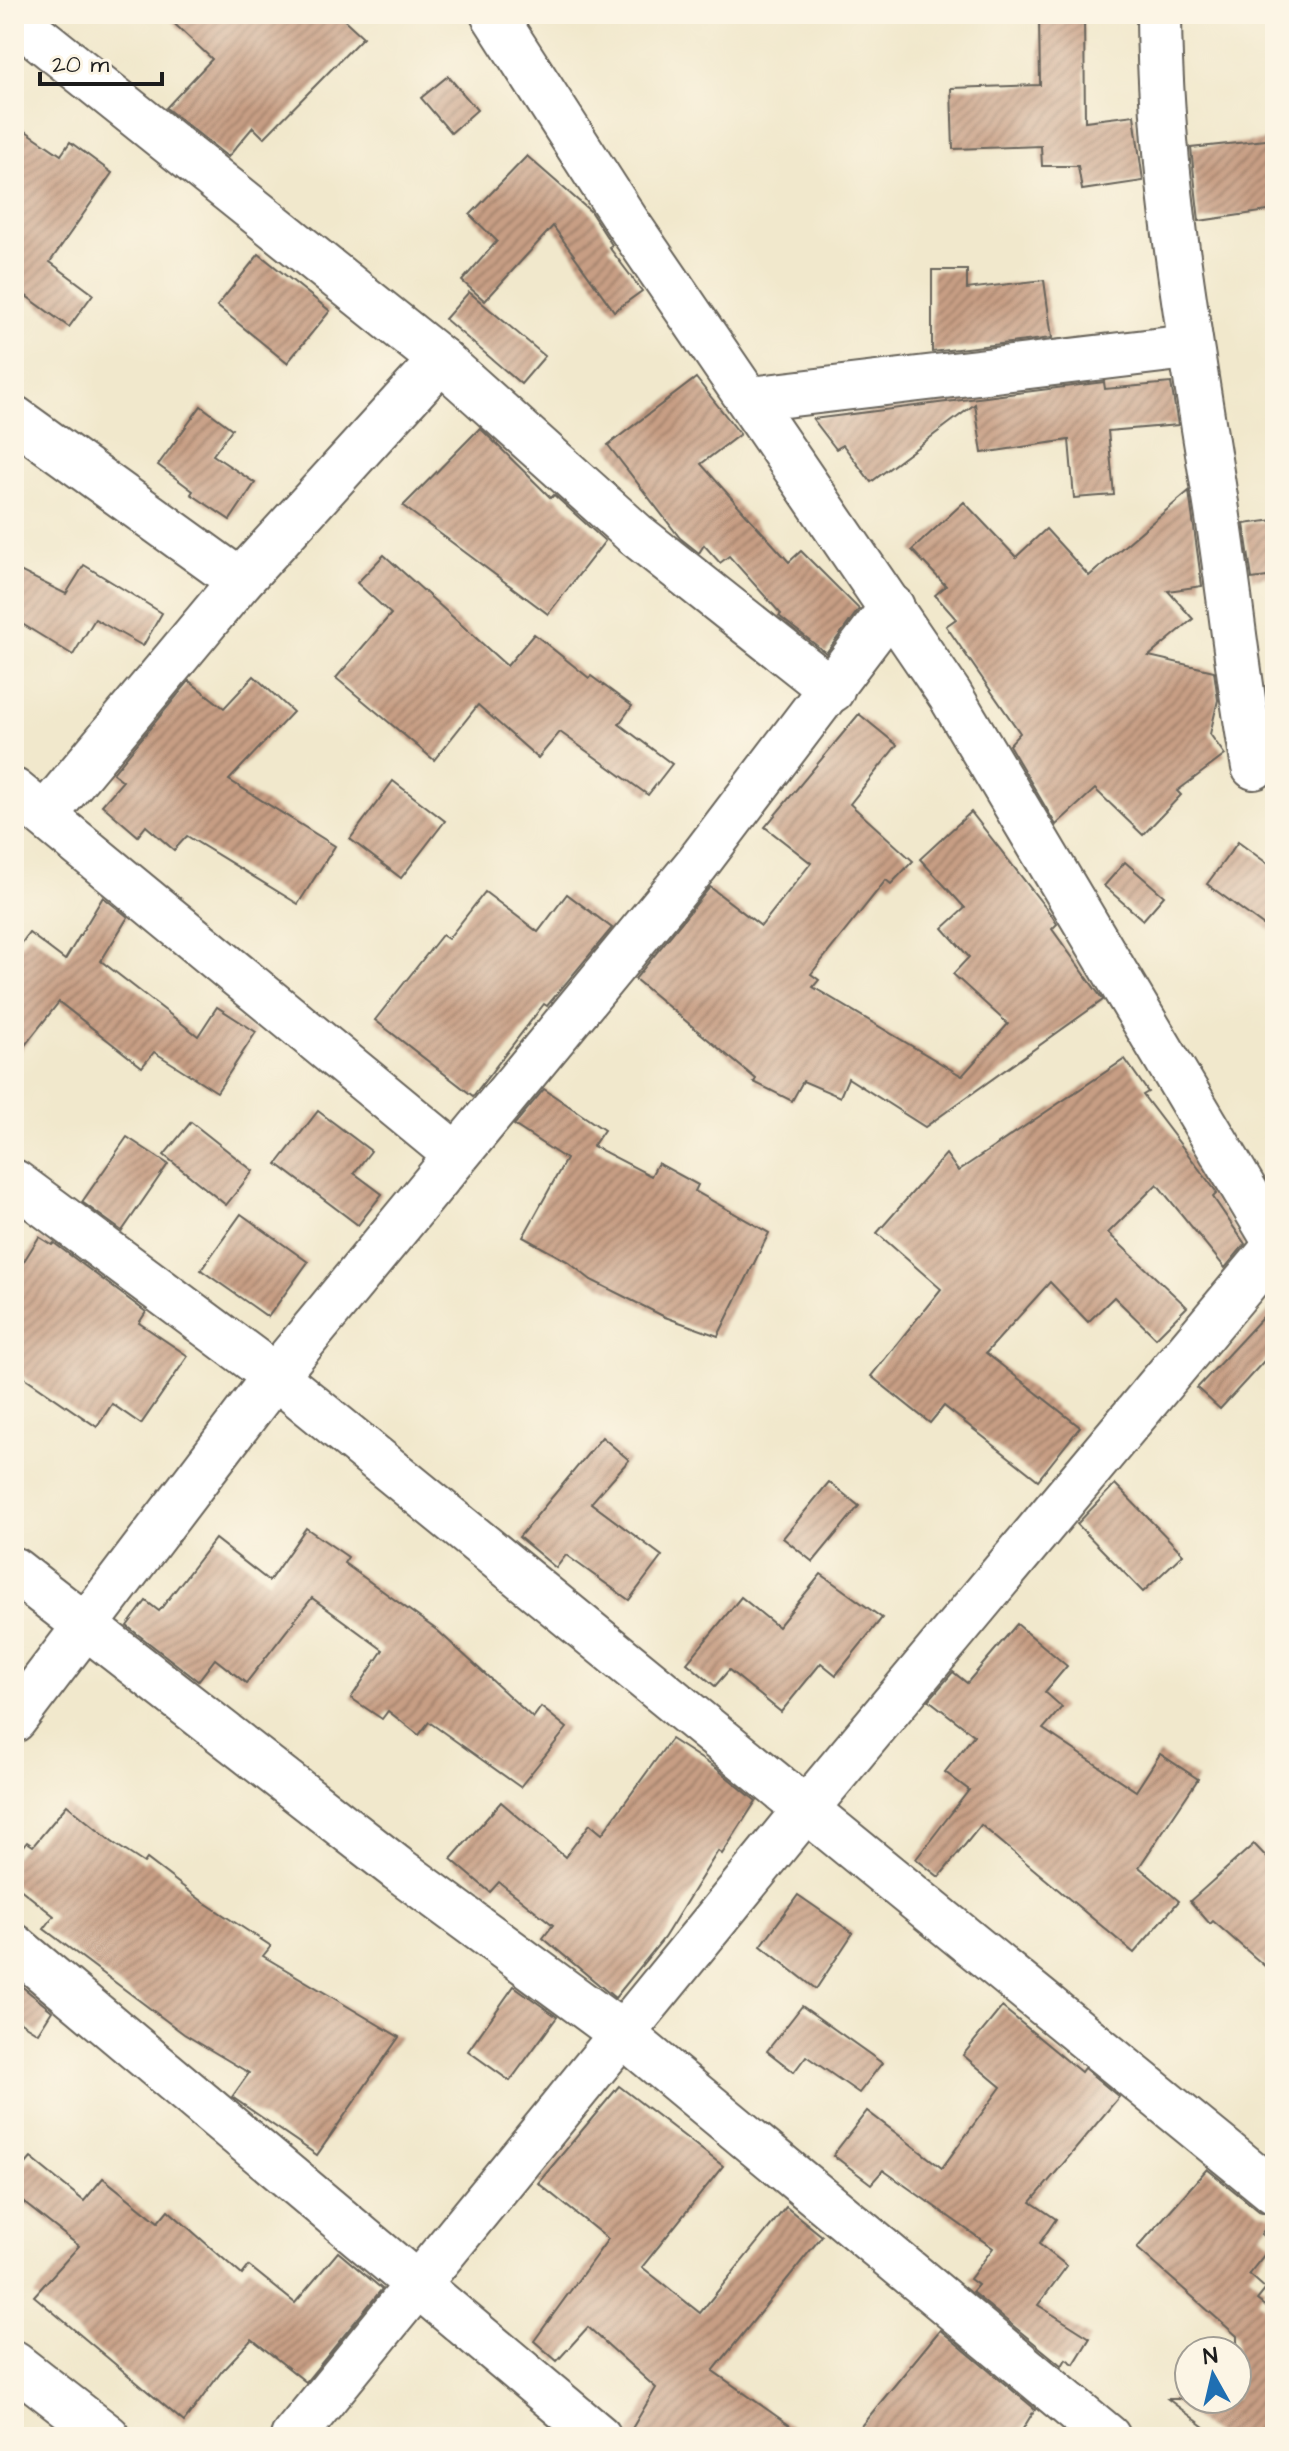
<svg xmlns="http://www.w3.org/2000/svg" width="1289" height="2451" viewBox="0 0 1289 2451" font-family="'Architects Daughter',sans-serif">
	<defs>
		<pattern id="building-hatch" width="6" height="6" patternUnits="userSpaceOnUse" patternTransform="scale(2)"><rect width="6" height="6" fill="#c79e84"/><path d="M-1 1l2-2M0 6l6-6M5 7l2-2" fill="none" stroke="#a1806b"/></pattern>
	</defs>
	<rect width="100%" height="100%" fill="#fcf5e5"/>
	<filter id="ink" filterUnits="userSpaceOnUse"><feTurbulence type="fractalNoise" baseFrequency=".0125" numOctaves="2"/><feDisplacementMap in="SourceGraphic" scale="16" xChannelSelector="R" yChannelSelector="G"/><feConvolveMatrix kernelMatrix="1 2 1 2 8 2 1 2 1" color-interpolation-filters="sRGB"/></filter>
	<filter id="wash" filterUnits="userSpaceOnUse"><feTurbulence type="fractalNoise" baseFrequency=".006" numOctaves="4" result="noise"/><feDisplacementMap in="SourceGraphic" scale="32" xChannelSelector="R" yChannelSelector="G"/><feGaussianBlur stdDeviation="1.8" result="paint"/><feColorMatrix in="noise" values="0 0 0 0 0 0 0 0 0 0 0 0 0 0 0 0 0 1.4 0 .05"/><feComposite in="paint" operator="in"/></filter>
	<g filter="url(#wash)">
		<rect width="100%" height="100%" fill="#f1e8cc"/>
		<g id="blocks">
			<g fill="url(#building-hatch)">
				<polygon points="164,14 338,14 363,37 264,138 253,127 228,157 166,108 212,59"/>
				<polygon points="1084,15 1085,121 1134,115 1143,181 1082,190 1078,166 1042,166 1041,146 953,149 951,88 1040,85 1039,16"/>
				<polygon points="448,76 477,110 451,133 421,98"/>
				<polygon points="14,123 61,155 70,142 112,173 50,262 93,294 69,327 26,296 14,314"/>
				<polygon points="1275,139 1275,210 1199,221 1191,148"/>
				<polygon points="527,156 590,211 612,245 609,247 642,291 614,311 553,226 485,301 462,281 497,241 470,215"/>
				<polygon points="259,254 330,311 287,363 217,306"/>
				<polygon points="932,270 967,270 967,289 1044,280 1052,338 932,352"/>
				<polygon points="469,292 545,356 521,384 445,319"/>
				<polygon points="696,378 740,434 701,464 789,562 801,551 859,609 826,653 779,616 781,614 729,556 720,563 704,545 699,553 680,538 608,445"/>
				<polygon points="1104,382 1105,389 1171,383 1178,425 1108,431 1114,495 1074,498 1069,440 982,453 975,404 871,482 843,445 836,449 813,419"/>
				<polygon points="201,406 232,429 213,455 255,483 230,520 191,494 193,491 158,465"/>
				<polygon points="480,428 551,498 554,495 605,541 548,614 403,506"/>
				<polygon points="1189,491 1202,586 1168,591 1193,619 1149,656 1214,671 1218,700 1210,734 1225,755 1177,791 1181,795 1143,835 1095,789 1056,825 1009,745 1020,733 946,626 956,619 935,595 946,586 912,550 964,502 1016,557 1046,529 1089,576"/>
				<polygon points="1275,520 1275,576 1252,579 1244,524"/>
				<polygon points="384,555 507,666 534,634 589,678 591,676 632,706 619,724 672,764 648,795 560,732 538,758 478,705 434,760 336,678 391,614 357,583"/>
				<polygon points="84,565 162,613 143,646 95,619 73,655 14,619 14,568 66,594"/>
				<polygon points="254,676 293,712 229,780 335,846 298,904 187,836 174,850 146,826 138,836 102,805 123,781 113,773 189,681 224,708"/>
				<polygon points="859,714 897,745 850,804 913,861 891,884 886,880 811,974 819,980 813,987 962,1076 1008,1024 953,974 969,957 943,928 965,908 920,859 971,812 1052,916 1057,924 1052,929 1103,1000 925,1127 848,1078 840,1097 803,1081 792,1101 754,1082 756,1079 635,979 710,887 761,926 811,863 765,827"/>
				<polygon points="393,781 445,821 401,878 350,839"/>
				<polygon points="1238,842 1275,869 1275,934 1207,884"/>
				<polygon points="1125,862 1164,896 1143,920 1104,886"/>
				<polygon points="485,892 538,932 567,894 612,928 547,1006 544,1004 473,1096 375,1020 442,935 448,939"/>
				<polygon points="103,897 128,917 101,961 198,1036 217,1007 256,1032 217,1092 154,1052 142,1067 59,1002 14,1059 14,954 29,933 65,960"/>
				<polygon points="1125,1059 1148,1092 1143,1095 1215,1190 1217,1193 1213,1197 1245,1244 1225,1268 1157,1184 1108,1233 1187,1307 1156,1338 1114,1297 1088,1322 1050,1282 986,1353 1080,1427 1038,1480 944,1406 930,1423 871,1376 941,1289 877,1233 946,1154 958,1171"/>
				<polygon points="544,1089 604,1130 593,1146 651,1176 658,1163 698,1185 695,1191 769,1233 718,1336 665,1317 591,1280 567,1261 523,1237 566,1159 514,1125"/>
				<polygon points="318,1111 371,1151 354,1173 382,1194 358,1225 277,1164"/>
				<polygon points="191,1122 253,1171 226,1205 164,1155"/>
				<polygon points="127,1137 168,1164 122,1231 82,1202"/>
				<polygon points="241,1214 308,1262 268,1317 201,1270"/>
				<polygon points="39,1237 52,1245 54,1243 146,1312 139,1323 188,1356 141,1424 112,1404 97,1427 14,1370 14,1277"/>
				<polygon points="1275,1304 1275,1349 1220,1409 1197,1388"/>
				<polygon points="602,1437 629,1460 591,1503 662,1556 629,1600 566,1555 556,1568 519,1537"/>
				<polygon points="829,1482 859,1506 813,1562 783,1538"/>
				<polygon points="1115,1484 1183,1554 1143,1592 1077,1524"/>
				<polygon points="306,1528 348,1557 344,1563 438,1631 533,1718 541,1707 567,1728 520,1787 429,1722 419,1735 388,1711 382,1719 351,1698 383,1650 312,1598 246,1683 215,1659 198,1681 127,1626 146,1601 159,1611 215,1539 269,1581"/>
				<polygon points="821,1574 882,1618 836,1675 821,1663 781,1712 729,1670 715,1686 687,1663 741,1597 778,1627"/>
				<polygon points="1017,1624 1067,1666 1045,1692 1062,1707 1043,1729 1136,1791 1160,1754 1198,1779 1139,1867 1179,1901 1134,1953 981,1825 939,1877 916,1859 969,1790 945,1772 974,1735 929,1700 953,1672 967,1683"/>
				<polygon points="671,1739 717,1769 756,1801 722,1854 718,1851 664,1938 615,1998 543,1938 553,1925 499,1882 490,1892 451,1859 501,1802 565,1857 590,1824 602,1834"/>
				<polygon points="67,1805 112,1842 144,1863 147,1859 202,1901 271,1946 263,1956 399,2037 317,2155 232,2097 249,2073 184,2034 44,1929 54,1916 14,1884 14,1858 27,1842 33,1846"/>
				<polygon points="1254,1844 1275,1866 1275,1975 1213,1921 1210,1924 1190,1901"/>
				<polygon points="798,1895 853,1933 816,1989 761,1946"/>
				<polygon points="14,1980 52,2011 38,2033 14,2018"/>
				<polygon points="514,1986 557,2017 510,2081 468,2051"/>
				<polygon points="802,2006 882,2063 859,2093 806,2056 794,2072 767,2051"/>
				<polygon points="1002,2007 1081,2072 1084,2068 1119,2097 1031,2202 1056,2219 1039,2244 1067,2266 1038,2305 1090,2338 1074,2364 1066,2359 1062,2366 972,2292 978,2285 970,2279 993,2248 883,2170 871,2184 833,2155 867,2111 942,2168 1001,2087 963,2055"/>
				<polygon points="619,2086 723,2166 642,2267 700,2313 786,2207 822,2236 713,2371 806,2437 627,2437 656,2388 588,2327 557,2361 534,2341 608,2239 538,2183"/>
				<polygon points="31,2158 84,2201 103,2178 158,2222 168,2210 242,2275 249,2266 295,2303 338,2252 382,2289 306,2382 252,2339 222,2371 184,2422 34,2296 79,2246 14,2195 14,2178"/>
				<polygon points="1207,2169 1259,2211 1275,2216 1261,2234 1273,2244 1249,2274 1266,2289 1257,2300 1275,2314 1275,2437 1218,2437 1168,2399 1237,2399 1237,2336 1137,2248"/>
				<polygon points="940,2330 1035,2409 1018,2437 852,2437"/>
			</g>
		</g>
	</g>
	<g filter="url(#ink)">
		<use href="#blocks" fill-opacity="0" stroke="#67635a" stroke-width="2"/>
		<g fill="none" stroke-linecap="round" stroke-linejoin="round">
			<defs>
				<g id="minor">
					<polyline points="493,14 627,222 950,695 1275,1241"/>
					<path d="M1159,14c1,162 30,318 55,477 15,92 23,184 40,276"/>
					<polyline points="14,18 441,360 635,534 832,690"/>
					<polyline points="751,399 1188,347"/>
					<polyline points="14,418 240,581"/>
					<polyline points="14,791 456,1155"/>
					<polyline points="45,815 240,581 441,360"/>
					<polyline points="14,1182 275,1376 1275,2192"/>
					<polyline points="14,1570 398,1869 621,2033 1108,2437"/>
					<polyline points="14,1720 275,1376 697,864 892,607"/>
					<polyline points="14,1946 599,2437"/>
					<polyline points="14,2364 108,2437"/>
					<polyline points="293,2437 805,1810 1275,1247"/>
				</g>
			</defs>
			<use href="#minor" stroke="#67635a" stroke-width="48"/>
			<use href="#minor" stroke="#fff" stroke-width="44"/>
		</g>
	</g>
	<rect width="1289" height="2451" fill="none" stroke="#fcf5e5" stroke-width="48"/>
	<g transform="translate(1213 2375) rotate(352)"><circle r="38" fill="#fcf5e5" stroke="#a29e95" stroke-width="2"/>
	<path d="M0-6L14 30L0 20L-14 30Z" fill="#1f6fb2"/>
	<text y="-12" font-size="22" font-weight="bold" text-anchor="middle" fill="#1c1c1c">N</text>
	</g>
	<path d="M40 72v12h122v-12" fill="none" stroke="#1c1c1c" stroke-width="4"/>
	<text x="52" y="72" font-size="24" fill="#1c1c1c" stroke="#fcf5e5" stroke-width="6" paint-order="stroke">20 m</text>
</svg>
